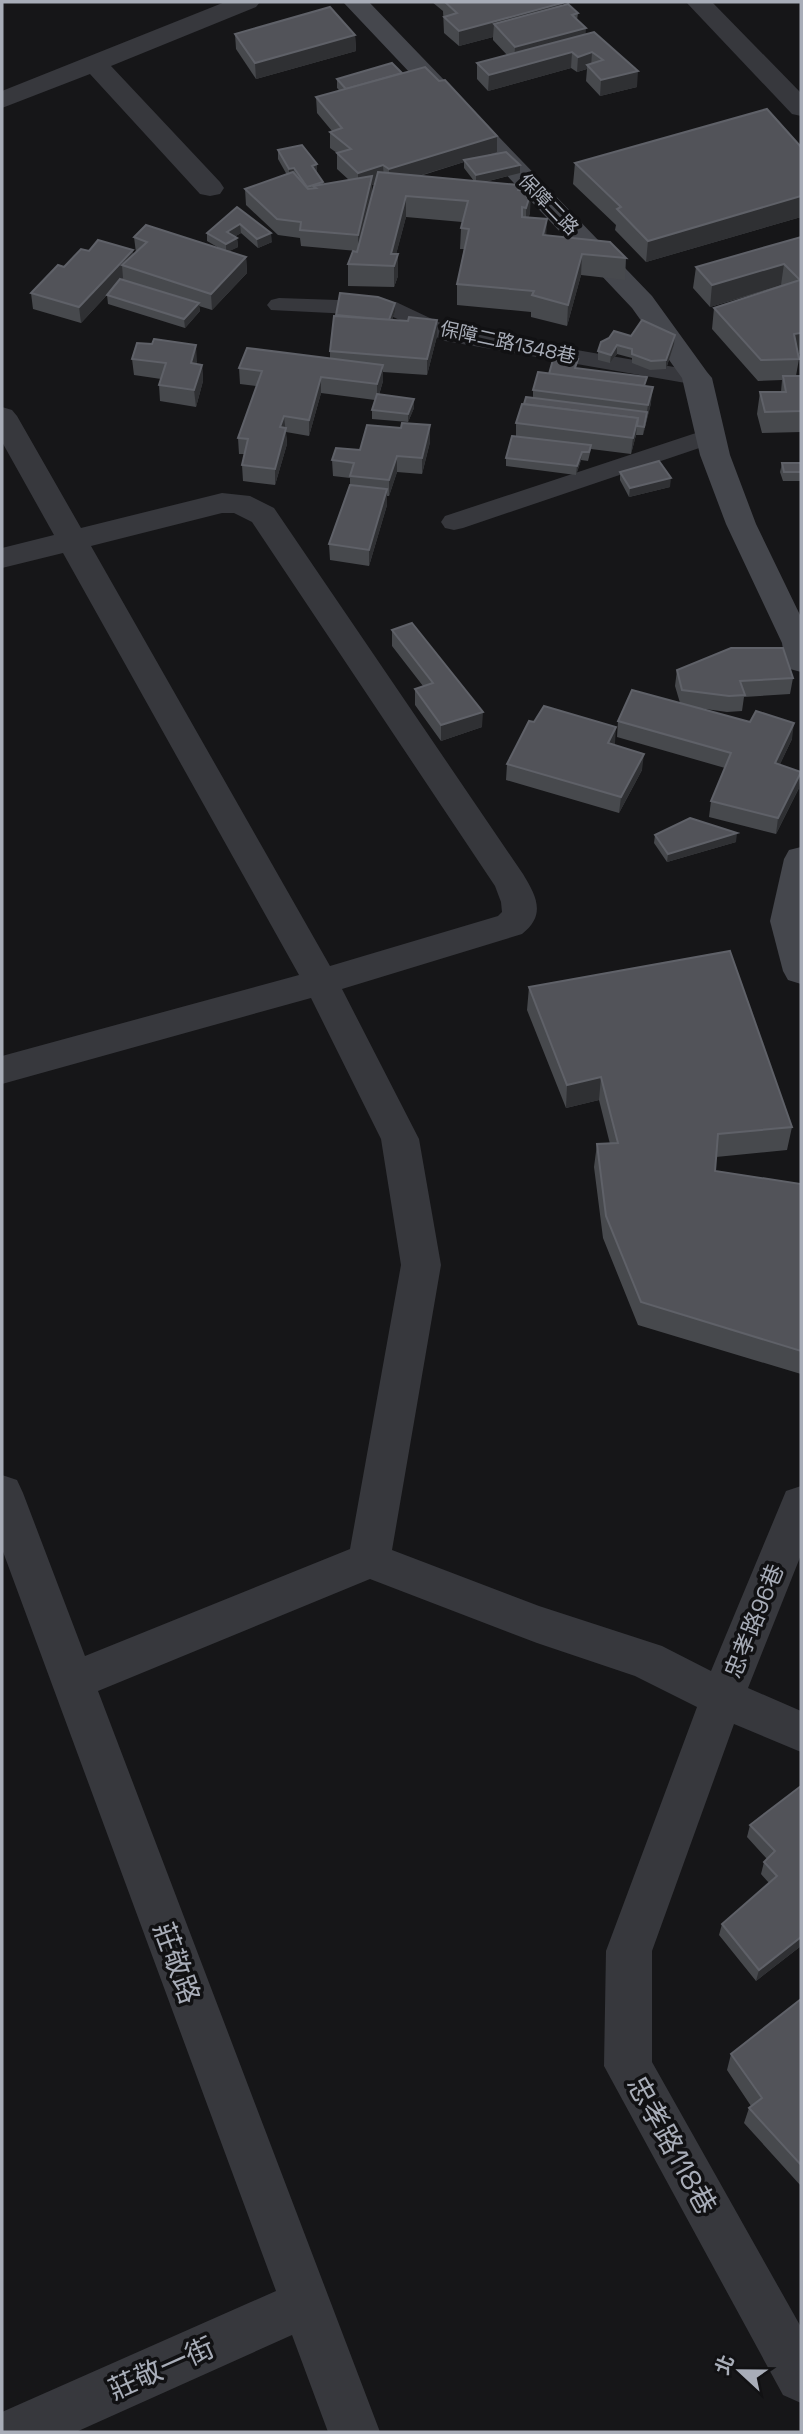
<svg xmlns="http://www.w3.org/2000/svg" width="803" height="2434" viewBox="0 0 803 2434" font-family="'Space Grotesk','Noto Sans TC',sans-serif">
	<rect width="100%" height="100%" fill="#161618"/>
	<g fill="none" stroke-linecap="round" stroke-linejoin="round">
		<g fill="#37383d" fill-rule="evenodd">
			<polygon points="279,298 396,302 451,328 697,371 705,373 709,378 705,383 697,385 445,341 391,316 271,310 267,305 271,300"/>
			<polygon points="711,428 720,431 723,436 720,441 463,528 454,530 445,528 441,522 445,516"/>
		</g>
		<g fill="#37383d" fill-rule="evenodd">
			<polygon points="225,2 260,2 256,7 111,66 220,182 224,188 220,194 210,196 200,194 90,74 2,108 2,91"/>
			<polygon points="686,2 712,2 801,93 801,116 792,114"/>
			<path d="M2,407l10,3 5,6 64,112 141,-35 28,3 24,12 249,366c14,23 23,41 -1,60l-180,55 77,150 22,126 -49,285 147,56 123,40 49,25 75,-180 15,-5v69l-53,133 53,23v41l-67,-28 -82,227v111l149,265v76l-18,-8 -179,-329 2,-115 91,-244 -62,-31 -98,-33 -167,-64 -272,112 282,741h-52l-36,-97 -216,97h-74v-20l274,-121 -274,-742v-74l15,5 6,13 62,163 265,-107 51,-284 -20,-126 -70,-141 -309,86v-28l297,-81 -236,-422 -61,15v-20l52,-13 -52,-93zM222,513h12l18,9 243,364 6,16 1,10 -4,4 -168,50 -239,-420z"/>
		</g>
		<g fill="#45474d" fill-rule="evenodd">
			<polygon points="343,2 369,2 652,296 707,372 712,378 730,455 756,524 801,617 801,672 790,669 785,661 782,643 726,524 700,455 682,378 632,308"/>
			<polygon points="801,847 801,984 788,980 783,971 770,921 784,859 789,850"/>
		</g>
	</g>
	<g fill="#47494d" fill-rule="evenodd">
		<polygon points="432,2 560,2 562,3 562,6 578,13 577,20 585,34 637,87 600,96 586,81 587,69 577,72 571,68 488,91 477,79 477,63 507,55 493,40 493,37 459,46 444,33 443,11"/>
		<polygon points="235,34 355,35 356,51 256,79 236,49"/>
		<path d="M402,73l95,79 -13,4 36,17 -35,9 34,3v5l11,23 -2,5 18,17 80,23 -1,22 -44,-5 -14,51 -36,-9v-5l-74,-7v-21l7,-35h-4l1,-21 1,-6 -56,-5 -10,37 2,22 -4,11 -46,-1v-22l9,-13 -56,-5 -1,-8 -22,-3 -32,-30 -1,-16 42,-14 -9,-16v-9l39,23 6,9v2l26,-4 -12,-11v-16l-7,-5v-16l2,-1 -15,-18 -1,-16 24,-6 -3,-3v-9zM464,162v6l10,13 -54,-5zM375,184l-10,35 7,-27v-7z"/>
		<polygon points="801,147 801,217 646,262 615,230 616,225 573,184 575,163"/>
		<polygon points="237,207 272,242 258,248 241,233 234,237 237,238 238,247 229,251 246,257 247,273 212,310 199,306 200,311 185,328 108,304 107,295 81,323 33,309 31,293 64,267 89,251 133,255 136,253 134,237 219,248 207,241 207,233"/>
		<polygon points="801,237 801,353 798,354 799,359 796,376 801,376 801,432 762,433 757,414 760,392 781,392 782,380 758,381 712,329 714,308 782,286 710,307 693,288 696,267"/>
		<polygon points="395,312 392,320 408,321 437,320 437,336 427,375 383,372 383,381 379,395 414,408 408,422 372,419 372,410 375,400 321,393 309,436 286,432 287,444 275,485 243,481 242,465 244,454 239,454 238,438 257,386 240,384 239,368 330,359 330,351"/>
		<polygon points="631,336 674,344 666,369 650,370 632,363 632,358 617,354 610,363 598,360 598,351"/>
		<polygon points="132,359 197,361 196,364 202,365 203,381 196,407 160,401 159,385 161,379 134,375"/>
		<polygon points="577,368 646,386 651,403 643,435 636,435 631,454 591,449 588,461 581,460 576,475 506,466 506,458 516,437 516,423 524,404 533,398 533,390 549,374"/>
		<polygon points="430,442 422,474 397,472 389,496 387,496 387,505 369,566 330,560 329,544 350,485 350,478 333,476 332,460 360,450"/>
		<polygon points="782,463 801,463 801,481 783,481 780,472"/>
		<polygon points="620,472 670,487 629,497 620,480"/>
		<polygon points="392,630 482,727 441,741 415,705 415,689 423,686 392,646"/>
		<polygon points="677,670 793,678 790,694 744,697 742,711 727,712 698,708 792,739 780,764 799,788 776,834 709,817 711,801 725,768 617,737 618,721 680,703 675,686"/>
		<polygon points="615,743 614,745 642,770 619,813 506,780 507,764"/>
		<polygon points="655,835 736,842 667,862 654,843"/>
		<polygon points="529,987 792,1127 787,1150 716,1157 715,1171 801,1184 801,1374 638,1325 603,1238 594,1167 597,1144 610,1144 599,1100 566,1108 527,1010"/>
		<polygon points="801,1786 801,1946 756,1981 719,1935 722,1924 769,1883 761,1874 764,1862 767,1859 747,1837 750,1825"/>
		<polygon points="801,1999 801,2186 744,2123 749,2108 751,2106 727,2070 731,2054"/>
	</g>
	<g fill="#2f3033">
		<polygon points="562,3 561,19 494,24 493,37 459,46 459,31"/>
		<polygon points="586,28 585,43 514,63 515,47"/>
		<polygon points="355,35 356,51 256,79 255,63"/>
		<polygon points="572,52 571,68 488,91 489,75"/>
		<polygon points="592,52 591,68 587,65 587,69 577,72 578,57"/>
		<polygon points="638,71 637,87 600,96 601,80"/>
		<polygon points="497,136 497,152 466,162 464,160 464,162 389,185 389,169"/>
		<polygon points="317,164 317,173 312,166"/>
		<polygon points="383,165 384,181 372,185 372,192 358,251 358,173"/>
		<polygon points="520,165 520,173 476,184 476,175"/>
		<polygon points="294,168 294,177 289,178 289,169"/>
		<polygon points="531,192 530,213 526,229 526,208"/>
		<polygon points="406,196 406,217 393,266 391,254"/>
		<polygon points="801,196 801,217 646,262 648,241"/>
		<polygon points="547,219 546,241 543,235"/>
		<polygon points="240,224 241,233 227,241 227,232"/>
		<polygon points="271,233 272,242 258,248 257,239"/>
		<polygon points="237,238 238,247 226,253 226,244"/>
		<polygon points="133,250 134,266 122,265 123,278 81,323 79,307"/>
		<polygon points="398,254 398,276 394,287 394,266"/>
		<polygon points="582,254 581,275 567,326 568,305"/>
		<polygon points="246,257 247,273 212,310 211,294"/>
		<polygon points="784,264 781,285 710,307 712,285"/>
		<polygon points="199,303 200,311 185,328 184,319"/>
		<polygon points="395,303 395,312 389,329 389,321"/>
		<polygon points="437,320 437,336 427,375 427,359"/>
		<polygon points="801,333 801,353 792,355 794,334"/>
		<polygon points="675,335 674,344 666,369 666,360"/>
		<polygon points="196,345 197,361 192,379 191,363"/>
		<polygon points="617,345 617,354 610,363 611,355"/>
		<polygon points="202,365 203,381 196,407 194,390"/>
		<polygon points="383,365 383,381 377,401 377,384"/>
		<polygon points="321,377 321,393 309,436 309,420"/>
		<polygon points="653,387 651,403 643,435 648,405"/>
		<polygon points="414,399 414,408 408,422 408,414"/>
		<polygon points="284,416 287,444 275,485 275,469 280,427"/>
		<polygon points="638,418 636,435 631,454 633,438"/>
		<polygon points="430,425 430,442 422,474 422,458"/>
		<polygon points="582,452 581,460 576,475 577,466"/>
		<polygon points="397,456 397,472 389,496 389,480"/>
		<polygon points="671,478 670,487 629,497 630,488"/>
		<polygon points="387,489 387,505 369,566 369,550"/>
		<polygon points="483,712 482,727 441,741 441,725"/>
		<polygon points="794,723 792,739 773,779 775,763"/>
		<polygon points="616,727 615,743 607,759 608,743"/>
		<polygon points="644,754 642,770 619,813 621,797"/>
		<polygon points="801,772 799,788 776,834 778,818"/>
		<polygon points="737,833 736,842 667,862 668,854"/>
		<polygon points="601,1077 599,1100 566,1108 567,1085"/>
		<polygon points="801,1937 801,1946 756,1981 759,1970"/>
	</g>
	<g fill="#525359" stroke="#5f6168" stroke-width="2">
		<polygon points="445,2 560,2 562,3 459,31 444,17 457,13"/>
		<polygon points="568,4 578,13 572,15 586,28 515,47 494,24"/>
		<polygon points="330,7 355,35 255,63 235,34"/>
		<polygon points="594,32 638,71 601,80 587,65 603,60 592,52 578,57 572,52 489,75 477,63"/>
		<polygon points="392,63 402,73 346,89 337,79"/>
		<polygon points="425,67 439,81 445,80 497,136 389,169 383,165 358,173 337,153 351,149 330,132 342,128 316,97"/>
		<polygon points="767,109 801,147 801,196 648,241 617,209 621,207 575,163"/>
		<polygon points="302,145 317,164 312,166 323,182 307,187 294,168 289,169 278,150"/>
		<polygon points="506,152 520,165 476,175 464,160"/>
		<polygon points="293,172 308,189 316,188 313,186 372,176 358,235 300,230 301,222 277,219 245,189"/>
		<polygon points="378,172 519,185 518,190 531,192 526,208 522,207 522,217 547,219 543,235 610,242 626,258 582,254 568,305 532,295 534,291 457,284 469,229 461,228 468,201 406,196 391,254 398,254 394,266 348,264 353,251 357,252"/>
		<polygon points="237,207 271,233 257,239 240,224 227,232 237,238 226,244 207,233"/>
		<polygon points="146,225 246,257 211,294 122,265 147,242 134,237"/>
		<polygon points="801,237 801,333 794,334 799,359 761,360 714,308 800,280 784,264 712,285 696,267"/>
		<polygon points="98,240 133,250 79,307 31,293 58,265 64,267 81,249 89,251"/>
		<polygon points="120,279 199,303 184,319 107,295"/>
		<polygon points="340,293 378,297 395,303 389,320 336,315"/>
		<polygon points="334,316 408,321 409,317 437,320 427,359 330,351"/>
		<polygon points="642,320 675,335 666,360 651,361 632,354 632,349 617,345 611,355 598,351 601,342 609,338 614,331 631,336"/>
		<polygon points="154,339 196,345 191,363 202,365 194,390 159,385 166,363 132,359 137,343 152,344"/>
		<polygon points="247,348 383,365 377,384 321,377 309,420 284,416 280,427 286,428 275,469 242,465 248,439 238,438 262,371 239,368"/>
		<polygon points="554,356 578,359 575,368 647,377 644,386 549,374"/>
		<polygon points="538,372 653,387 648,405 533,390"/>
		<polygon points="783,376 801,376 801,411 765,412 760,392 786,392"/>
		<polygon points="377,394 414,399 408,414 372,410"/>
		<polygon points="526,397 647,412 644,427 637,426 638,418 524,404"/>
		<polygon points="522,404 638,418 633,438 516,423"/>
		<polygon points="402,423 430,425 422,458 397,456 389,480 350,476 354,463 332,460 336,448 360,450 367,425 401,428"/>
		<polygon points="512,436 591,445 589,452 582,452 577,466 506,458"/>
		<polygon points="659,461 671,478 630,488 620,472"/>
		<polygon points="782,463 801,463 801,472 784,472"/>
		<polygon points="350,485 387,489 369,550 329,544"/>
		<polygon points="412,623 483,712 441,725 415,689 433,683 392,630"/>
		<polygon points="731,648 783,648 793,678 740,681 745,695 729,696 682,690 677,670"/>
		<polygon points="632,690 750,722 756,711 794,723 775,763 801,772 778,818 711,801 731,753 618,721"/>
		<polygon points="544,706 616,727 608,743 644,754 621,797 507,764 529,721 534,722"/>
		<polygon points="690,818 737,833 668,854 655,835"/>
		<polygon points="730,951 792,1127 718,1134 715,1171 801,1184 801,1351 641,1302 606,1216 597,1144 618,1143 601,1077 567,1085 529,987"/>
		<polygon points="801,1786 801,1937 759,1970 722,1924 777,1876 764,1862 775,1851 750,1825"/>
		<polygon points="801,1999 801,2165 749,2108 762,2098 731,2054"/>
	</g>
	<g text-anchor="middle" stroke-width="7" stroke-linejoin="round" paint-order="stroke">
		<g font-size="19" fill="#a8adb8" stroke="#111113">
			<text transform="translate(549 204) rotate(46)" y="7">保障二路</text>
			<text transform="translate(508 342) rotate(12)" y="7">保障二路1348巷</text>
		</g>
		<g font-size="23" fill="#a8adb8" stroke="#111113">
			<text transform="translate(754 1621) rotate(-68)" y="8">忠孝路96巷</text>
		</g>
		<g font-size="28" fill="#a8adb8" stroke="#111113">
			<text transform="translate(177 1963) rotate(70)" y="10">莊敬路</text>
			<text transform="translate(672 2145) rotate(61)" y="10">忠孝路118巷</text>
			<text transform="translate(161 2368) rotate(-24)" y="10">莊敬一街</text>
		</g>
	</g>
	<rect width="803" height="2434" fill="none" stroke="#a8adb8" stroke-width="7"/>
	<g transform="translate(740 2371) rotate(292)" stroke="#111113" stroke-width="5" paint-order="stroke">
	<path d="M0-5L12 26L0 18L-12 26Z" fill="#a8adb8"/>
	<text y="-10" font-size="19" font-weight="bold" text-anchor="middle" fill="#a8adb8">北</text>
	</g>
</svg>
